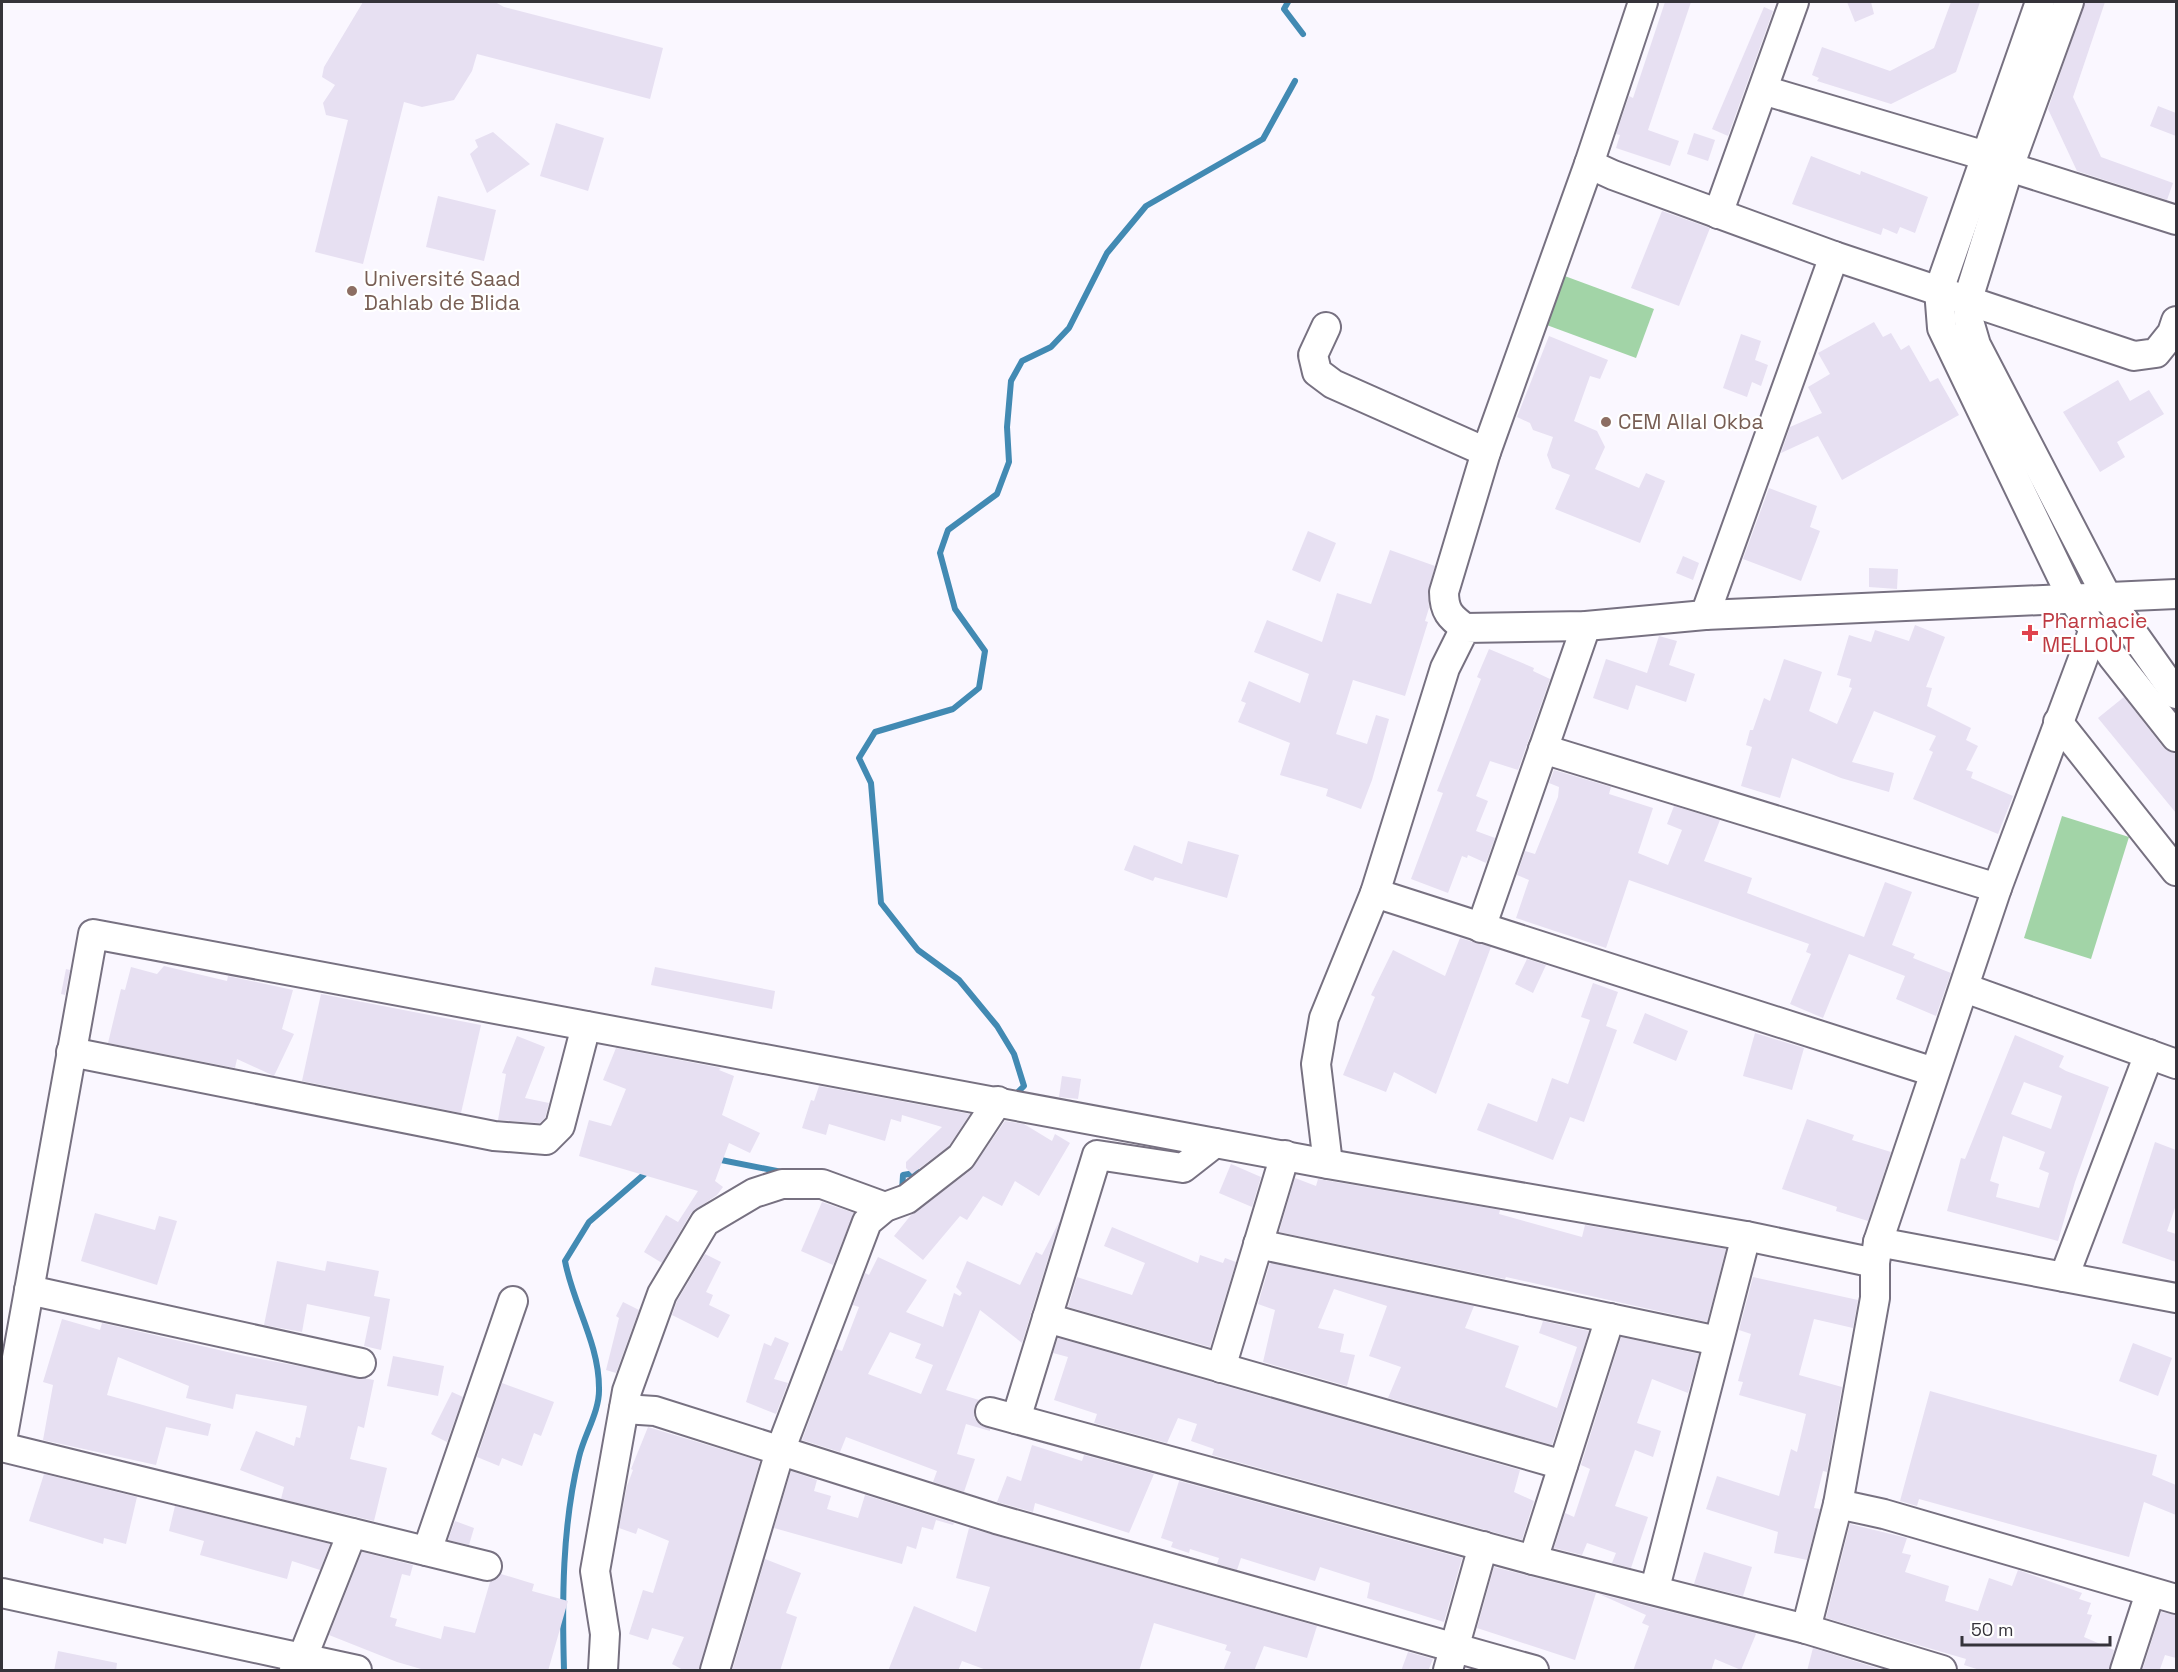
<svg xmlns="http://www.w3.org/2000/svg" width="2178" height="1672" viewBox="0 0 2178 1672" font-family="'Space Grotesk',sans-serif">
	<rect width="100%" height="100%" fill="#faf7ff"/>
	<g fill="#a2d4a7">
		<polygon points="1562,275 1654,309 1636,358 1544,324"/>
		<polygon points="2062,816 2129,837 2091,959 2024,938"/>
	</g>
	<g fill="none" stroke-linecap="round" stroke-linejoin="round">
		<g stroke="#428ab3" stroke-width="6">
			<polyline points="1288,2 1284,9 1303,34"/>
			<polyline points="1014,1096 1024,1086 1014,1054 997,1026 959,980 918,950 881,903 871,783 859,758 875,732 953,709 979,688 985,651 955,609 940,553 948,530 997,494 1009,462 1007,427 1011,381 1022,361 1051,347 1069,328 1107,253 1146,206 1263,139 1295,81"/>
			<polyline points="716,1159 782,1172"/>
			<polyline points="902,1192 903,1175 926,1171"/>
			<path d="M564,1670c-2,-70 -2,-143 15,-213 5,-22 21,-46 20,-69 0,-45 -26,-84 -34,-127l24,-39 59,-51"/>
		</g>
	</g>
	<g fill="#e7e0f2" fill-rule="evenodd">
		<polygon points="363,2 495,2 504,7 663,48 650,99 477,54 472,71 454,100 422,107 404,102 363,264 315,252 348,120 326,115 323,103 335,85 322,77 324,67"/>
		<polygon points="1665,2 1691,2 1648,130 1679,141 1670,166 1616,148 1620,135 1616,134 1629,96 1633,98"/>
		<polygon points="1847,2 1871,2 1874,14 1855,22"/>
		<polygon points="1951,2 1980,2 1956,72 1891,104 1817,81 1819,78 1812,75 1822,47 1890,71 1934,48"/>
		<polygon points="2085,2 2105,2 2073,97 2101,157 2173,183 2167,200 2077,171 2048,109"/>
		<polygon points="1764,7 1773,11 1728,136 1712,129"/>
		<polygon points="2158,106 2176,113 2176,136 2150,126"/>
		<polygon points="556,123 604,138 588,191 540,176"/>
		<polygon points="493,132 530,164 487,193 470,154 478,147 475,140"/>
		<polygon points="1694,133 1715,140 1708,161 1687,154"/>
		<polygon points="1811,156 1860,175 1861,171 1928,197 1915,233 1900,227 1897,234 1883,228 1881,235 1792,204"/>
		<polygon points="438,196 496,210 484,261 426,247"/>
		<polygon points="1662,211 1710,228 1679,306 1631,288"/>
		<polygon points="1874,322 1883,337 1891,333 1901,350 1909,345 1930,382 1938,378 1959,415 1842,480 1818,436 1781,453 1790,427 1822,413 1808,387 1830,374 1818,353"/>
		<polygon points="1741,334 1761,341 1755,360 1768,365 1761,386 1752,382 1747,397 1723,388"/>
		<polygon points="1549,336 1608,360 1600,379 1590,376 1574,421 1597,431 1605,447 1595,469 1639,488 1646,473 1665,481 1640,543 1555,509 1570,475 1552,468 1547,455 1553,437 1533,430 1530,423 1517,417"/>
		<polygon points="2118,380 2130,401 2149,390 2164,414 2117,442 2125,457 2100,472 2063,412"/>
		<polygon points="1769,488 1817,506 1810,527 1820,531 1801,581 1743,559"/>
		<polygon points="1308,531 1336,543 1320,582 1292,570"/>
		<polygon points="1390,550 1435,566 1428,592 1429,608 1425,621 1428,622 1405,696 1353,680 1336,734 1367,744 1376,715 1389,719 1372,780 1361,809 1326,796 1328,789 1280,775 1290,743 1238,722 1246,703 1241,701 1249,681 1300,703 1309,674 1254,652 1267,620 1322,642 1337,593 1371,604"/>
		<polygon points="1683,556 1699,563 1693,580 1676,573"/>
		<polygon points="1869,568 1898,569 1897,589 1869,587"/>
		<polygon points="1915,625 1945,637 1926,687 1932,688 1927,706 1971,728 1966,740 1978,746 1966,770 1973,772 1971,778 2013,796 1998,834 1913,799 1933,752 1929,750 1936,736 1874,711 1852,762 1894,773 1889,792 1841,778 1792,758 1780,798 1741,786 1752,747 1746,745 1750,730 1753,730 1764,698 1770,701 1784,659 1822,672 1809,711 1837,724 1852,688 1849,687 1851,679 1837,675 1849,635 1871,642 1875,630 1909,641"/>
		<polygon points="1659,636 1677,641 1669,665 1695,674 1686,702 1636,685 1628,710 1593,698 1606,659 1647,673"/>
		<polygon points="1489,649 1534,668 1533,671 1550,679 1518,770 1490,761 1476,796 1488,801 1476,831 1495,838 1486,863 1468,855 1467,858 1462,856 1448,893 1411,879 1443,793 1437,791 1481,679 1477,677"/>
		<polygon points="2124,697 2163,747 2176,754 2176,813 2098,718"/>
		<polygon points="1554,770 1611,787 1609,794 1653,808 1638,853 1668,865 1682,830 1667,824 1674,806 1720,820 1704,861 1752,878 1747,893 1864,937 1885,882 1912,892 1892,945 1915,954 1913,958 1951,973 1936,1016 1896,999 1905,976 1849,954 1823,1018 1790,1004 1811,954 1806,952 1809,944 1629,880 1606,948 1516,918 1529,880 1517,875 1525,851 1535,854 1558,797 1559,787 1549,783"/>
		<polygon points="1188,841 1239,855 1227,898 1155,877 1153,881 1124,870 1134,845 1182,864"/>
		<polygon points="1460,938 1491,947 1436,1094 1394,1072 1386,1092 1343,1075 1375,997 1371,995 1393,950 1445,976"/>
		<polygon points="1527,959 1546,965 1533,993 1515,984"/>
		<polygon points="164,966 227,981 228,976 293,990 282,1029 294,1034 274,1076 237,1059 235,1068 108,1043 121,989 125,990 131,967 157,974"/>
		<polygon points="655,967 775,991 772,1009 651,985"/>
		<polygon points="66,969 70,970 65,995 61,994"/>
		<polygon points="1593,983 1618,992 1606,1026 1617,1030 1584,1122 1570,1117 1553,1160 1477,1130 1488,1103 1537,1122 1552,1078 1568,1084 1590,1020 1581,1017"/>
		<polygon points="321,994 481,1025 461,1113 302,1081"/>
		<polygon points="1645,1013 1688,1031 1676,1061 1633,1043"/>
		<polygon points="1755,1033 1804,1048 1792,1090 1743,1076"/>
		<path d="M2015,1035l49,21 -5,11 7,4 43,16 -34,95 -17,59 -111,-30 14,-53 4,1zM2024,1082l38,14 -11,33 -40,-15zM2003,1136l42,16 -6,17 10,4 -10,35 -43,-11 3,-13 -9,-3z"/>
		<polygon points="517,1036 545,1047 525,1098 549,1103 545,1118 540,1123 498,1120 506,1074 502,1073"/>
		<polygon points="616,1048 721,1068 719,1070 734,1076 722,1115 760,1133 750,1153 729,1143 715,1181 723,1187 717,1195 691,1213 662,1263 644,1252 666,1215 678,1222 698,1191 579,1156 589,1120 611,1126 626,1089 603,1080"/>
		<polygon points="1062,1076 1081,1079 1078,1099 1059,1097"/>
		<polygon points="819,1086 970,1114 949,1146 912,1174 906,1168 906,1162 942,1127 902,1115 901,1122 891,1119 885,1141 829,1124 826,1135 802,1128 811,1100 814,1101"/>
		<polygon points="1807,1119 1854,1135 1852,1140 1891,1152 1868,1221 1836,1211 1837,1207 1782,1189"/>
		<polygon points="1005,1121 1024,1124 1052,1141 1055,1134 1070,1143 1039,1196 1015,1181 1002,1206 983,1196 967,1220 960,1216 923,1260 894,1236 911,1215 971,1170"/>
		<polygon points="2155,1142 2176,1150 2176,1205 2167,1231 2176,1234 2176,1262 2122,1243"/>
		<polygon points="1231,1164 1261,1177 1252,1207 1219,1193"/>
		<polygon points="1295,1178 1316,1186 1318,1179 1500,1210 1499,1214 1582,1237 1585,1225 1726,1249 1707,1322 1506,1277 1505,1279 1279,1232"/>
		<polygon points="822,1202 854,1213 833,1265 801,1251"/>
		<polygon points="95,1213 155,1230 159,1216 177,1221 157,1285 81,1261"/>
		<path d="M1060,1220l-38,123 -42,-33 -34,80 33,10 -5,8v9l5,7 11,5v2l-24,-7 -9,30 18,5 -11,33 -31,-10 4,-11 -91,-34 -6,15 -38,-12 34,-91 6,2 17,-44 -6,-2 12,-32 4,2 9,-18 49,23 -21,32 37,15 11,-34 6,3 2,-3 -6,-6 11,-26 53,24 16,-33 6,3zM890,1332l31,12 -6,14 18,7 -12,29 -53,-20z"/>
		<polygon points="1112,1227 1198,1263 1200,1255 1223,1263 1225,1258 1236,1262 1210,1347 1068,1307 1077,1277 1132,1295 1145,1263 1104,1246"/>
		<polygon points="705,1254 721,1262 706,1292 713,1295 709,1305 730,1315 718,1338 672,1315 677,1301"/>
		<polygon points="277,1261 325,1271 327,1261 379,1271 374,1296 390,1299 381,1350 364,1346 370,1317 307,1304 302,1332 264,1325"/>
		<polygon points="1270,1263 1474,1306 1465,1328 1519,1346 1505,1387 1557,1408 1577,1347 1539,1333 1543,1321 1589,1331 1552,1445 1388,1398 1401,1367 1369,1356 1387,1306 1334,1289 1318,1328 1344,1334 1340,1352 1355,1355 1347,1386 1263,1362 1275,1310 1258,1304"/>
		<polygon points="1753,1277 1858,1300 1853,1328 1814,1319 1799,1375 1842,1387 1827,1472 1823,1471 1814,1508 1820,1509 1807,1560 1774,1553 1778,1532 1706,1509 1717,1476 1779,1496 1791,1449 1797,1452 1806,1414 1739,1395 1743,1382 1738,1381 1751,1334 1739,1330"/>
		<polygon points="623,1302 639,1310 616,1373 606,1370 619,1318 616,1316"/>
		<polygon points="62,1319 100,1330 102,1323 245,1356 374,1380 364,1428 358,1426 350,1459 387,1468 374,1521 281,1499 284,1487 240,1470 256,1431 294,1446 296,1437 300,1438 307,1406 236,1394 233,1409 186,1398 189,1386 118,1357 107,1395 211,1424 208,1436 166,1427 156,1465 43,1440 53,1385 43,1382"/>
		<polygon points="775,1337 789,1343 774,1379 788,1383 776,1414 746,1402 764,1343 771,1346"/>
		<polygon points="1621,1337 1699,1354 1688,1393 1652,1379 1637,1423 1661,1431 1653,1457 1635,1450 1615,1506 1648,1517 1631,1568 1612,1563 1616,1553 1587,1543 1582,1555 1554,1548 1565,1513 1574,1517 1590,1469 1581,1465"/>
		<polygon points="1058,1338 1520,1470 1514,1492 1534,1501 1522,1540 1212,1455 1214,1449 1191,1441 1197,1424 1178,1418 1167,1443 1094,1423 1097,1414 1054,1400 1068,1357 1053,1353"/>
		<polygon points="2133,1343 2172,1358 2158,1396 2119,1381"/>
		<polygon points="393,1356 444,1366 438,1396 387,1386"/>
		<polygon points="502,1383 554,1402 541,1436 534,1433 522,1466 502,1458 499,1466 477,1457"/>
		<polygon points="1930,1391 2157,1455 2152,1475 2176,1485 2176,1515 2144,1502 2129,1557 1919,1499 1917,1506 1900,1501"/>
		<polygon points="452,1392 463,1397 447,1442 431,1434"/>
		<polygon points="648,1427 760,1461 699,1671 685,1671 672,1664 684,1637 652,1628 648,1640 629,1634 643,1590 653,1593 669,1541 638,1528 636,1534 619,1528 627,1486 633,1470 631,1469"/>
		<polygon points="1032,1445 1082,1461 1084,1455 1154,1474 1129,1533 1035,1503 1033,1512 997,1502 1007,1476 1021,1481"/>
		<polygon points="791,1471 817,1480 814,1491 831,1496 827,1509 858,1518 865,1495 954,1523 953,1525 936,1520 933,1530 922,1527 916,1549 907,1546 902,1564 774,1528"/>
		<polygon points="44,1474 137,1497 126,1544 104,1538 103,1544 29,1521"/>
		<polygon points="1179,1481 1462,1558 1444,1622 1367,1598 1370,1583 1320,1567 1315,1581 1241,1558 1237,1570 1217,1564 1219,1558 1190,1549 1189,1553 1171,1547 1173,1542 1161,1538"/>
		<polygon points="175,1506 330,1544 320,1570 292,1561 287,1579 200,1555 204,1541 169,1531"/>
		<polygon points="455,1521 474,1528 469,1545 448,1540"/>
		<polygon points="1850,1524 1907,1538 1902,1553 1911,1555 1905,1572 1949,1586 1945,1601 1978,1611 1989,1578 2012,1586 2018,1570 2082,1593 2079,1599 2091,1603 2087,1614 2092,1615 2084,1637 2114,1650 2109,1671 1983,1671 1964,1665 1966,1659 1826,1618"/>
		<polygon points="969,1528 1317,1626 1307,1658 1264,1646 1254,1671 1223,1671 1231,1652 1225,1650 1227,1645 1154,1623 1139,1671 989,1671 962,1661 958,1671 888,1671 914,1606 976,1632 990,1587 956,1578"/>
		<polygon points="362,1552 413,1565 410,1576 402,1574 390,1617 397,1619 395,1626 441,1639 444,1626 475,1633 490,1582 501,1574 534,1584 532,1591 568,1601 548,1671 428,1671 397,1662 329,1635"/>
		<polygon points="1704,1552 1752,1567 1743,1596 1694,1584"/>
		<polygon points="765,1559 801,1573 786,1613 797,1617 780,1671 732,1671"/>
		<polygon points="1494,1567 1596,1593 1575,1660 1477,1628"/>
		<polygon points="1599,1594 1755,1633 1756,1634 1741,1670 1715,1659 1711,1671 1633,1671 1649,1626 1642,1623 1646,1615"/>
		<polygon points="2161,1612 2176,1615 2176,1658 2165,1655 2160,1669 2162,1671 2142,1671"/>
		<polygon points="1813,1648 1886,1671 1807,1671"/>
		<polygon points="58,1651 117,1663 116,1671 54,1671"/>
		<polygon points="1408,1652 1433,1659 1428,1671 1401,1671"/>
	</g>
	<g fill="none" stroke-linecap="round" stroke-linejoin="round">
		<defs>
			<g id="minor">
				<polyline points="1643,2 1589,164 1613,175 1834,256 2134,356 2156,353 2172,333 2176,321"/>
				<polyline points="2040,2 1939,290 1942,328 2072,598 2112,656 2176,737"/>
				<polyline points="2069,2 2009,167 1968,299 1969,321 1976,345 2106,595 2176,694"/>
				<polyline points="1763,90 1986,156 2009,167 2176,220"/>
				<polyline points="1718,214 1794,2"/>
				<polyline points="1326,327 1313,355 1317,372 1333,384 1486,452"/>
				<polyline points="1705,615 1834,256"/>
				<path d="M1465,628c-15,-11 -21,-17 -21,-36l42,-140 103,-288"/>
				<polyline points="2058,722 2176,871"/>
				<polyline points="1543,749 1997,888"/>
				<polyline points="1375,893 1934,1072"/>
				<polyline points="1481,928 1586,626"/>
				<polyline points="1965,988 2176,1064"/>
				<polyline points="71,1052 494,1136 546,1140 560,1126 586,1026"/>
				<polyline points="1328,1164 1316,1064 1324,1018 1375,893 1445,668 1465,628 1586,626 1705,615 2176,594"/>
				<polyline points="1878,1242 1997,888 2094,629"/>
				<polyline points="1258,1244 1718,1341"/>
				<polyline points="2064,1277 2149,1054"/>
				<polyline points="29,1290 361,1363"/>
				<polyline points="1047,1318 1563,1465"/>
				<polyline points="1221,1368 1285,1155"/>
				<polyline points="624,1409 655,1411 996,1519 1534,1670"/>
				<polyline points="990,1412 1533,1560 1806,1629 1942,1670"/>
				<polyline points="1016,1419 1097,1155 1183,1168 1215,1143"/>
				<polyline points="2,1441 93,934 1328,1164 1746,1236 1875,1263 1878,1242 2176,1298"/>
				<polyline points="2,1447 487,1566"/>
				<polyline points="1838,1504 1884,1514 2176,1599"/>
				<polyline points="427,1551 513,1301"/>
				<polyline points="1533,1560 1610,1318"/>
				<polyline points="1655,1588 1746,1236"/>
				<polyline points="2,1593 357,1670"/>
				<polyline points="1806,1629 1838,1504 1875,1298 1875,1263"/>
				<polyline points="294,1670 302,1659 352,1533"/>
				<polyline points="603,1670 605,1634 595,1571 627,1391 662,1294 705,1222 754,1193 782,1184 822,1184 885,1207"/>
				<polyline points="715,1670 780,1451 867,1222 885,1207 907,1199 961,1157 998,1101"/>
				<polyline points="1448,1670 1483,1546"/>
				<polyline points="2125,1670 2150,1593"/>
			</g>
		</defs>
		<use href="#minor" stroke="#777181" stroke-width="32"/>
		<use href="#minor" stroke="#fff" stroke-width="28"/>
	</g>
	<g fill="#8d6e63" stroke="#fff" stroke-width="2">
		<circle cx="352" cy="291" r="6"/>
		<circle cx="1606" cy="422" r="6"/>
	</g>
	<path fill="#e0444e" stroke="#fff" stroke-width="2" d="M2027 624h6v6h6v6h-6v6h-6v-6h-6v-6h6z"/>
	<g text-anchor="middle" stroke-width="4.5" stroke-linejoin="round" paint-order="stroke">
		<g font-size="21" fill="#785e54" stroke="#fff" text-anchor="start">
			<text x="364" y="286">Université Saad<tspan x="364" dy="24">Dahlab de Blida</tspan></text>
			<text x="1618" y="429">CEM Allal Okba</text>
		</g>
		<g font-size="21" fill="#be3a42" stroke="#fff" text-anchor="start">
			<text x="2042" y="628">Pharmacie<tspan x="2042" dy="24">MELLOUT</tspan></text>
		</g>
	</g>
	<rect width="2178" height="1672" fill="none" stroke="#35333a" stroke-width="6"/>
	<path d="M1962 1636v9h148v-9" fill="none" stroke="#35333a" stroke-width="3"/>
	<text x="1971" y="1636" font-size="18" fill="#35333a" stroke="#ffffff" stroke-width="4.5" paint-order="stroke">50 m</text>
</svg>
